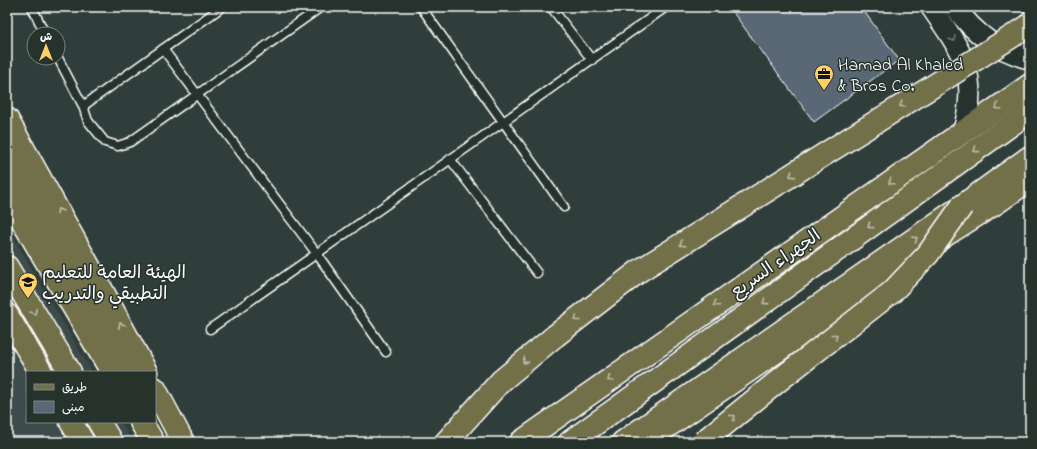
<svg xmlns="http://www.w3.org/2000/svg" width="1037" height="449" viewBox="0 0 1037 449" font-family="'Indie Flower','Playpen Sans Arabic',sans-serif">
	<rect width="100%" height="100%" fill="#303e3b"/>
	<filter id="ink" filterUnits="userSpaceOnUse"><feTurbulence type="fractalNoise" baseFrequency=".025" numOctaves="2"/><feDisplacementMap in="SourceGraphic" scale="8" xChannelSelector="R" yChannelSelector="G"/><feConvolveMatrix kernelMatrix="1 2 1 2 8 2 1 2 1" color-interpolation-filters="sRGB"/></filter>
	<g filter="url(#ink)">
		<polygon fill="#3d4b4c" points="7,226 92,372 27,372 27,422 121,422 133,442 7,442"/>
		<polygon fill="#5a6875" stroke="#fff" points="729,7 861,7 899,60 814,122"/>
		<g fill="none" stroke-linecap="round" stroke-linejoin="round">
			<defs>
				<g id="service">
					<polyline points="32,7 45,34"/>
					<polyline points="421,7 564,207"/>
					<polyline points="551,7 592,60"/>
					<polyline points="163,49 317,254 386,352"/>
					<polyline points="58,58 83,106 88,121 105,142 118,146 130,142 321,7"/>
					<path d="M1029,58c-4,-16 -9,-33 1,-47"/>
					<polyline points="83,106 222,7"/>
					<polyline points="450,159 537,273"/>
					<polyline points="210,329 666,7"/>
				</g>
				<g id="tertiary">
					<path d="M931,7c31,44 49,69 32,125"/>
					<path d="M955,7c20,28 42,43 75,52"/>
				</g>
				<g id="primary">
					<polyline points="7,159 132,372"/>
					<polyline points="7,315 41,372"/>
					<polyline points="71,422 83,442"/>
					<polyline points="521,442 1030,85"/>
					<polyline points="645,442 947,234 996,203 1030,179"/>
				</g>
				<g id="motorway">
					<polyline points="7,119 96,279 146,372"/>
					<polyline points="7,195 112,372"/>
					<polyline points="7,267 70,372"/>
					<polyline points="155,389 183,442"/>
					<polyline points="99,422 111,442"/>
					<polyline points="141,422 153,442"/>
					<polyline points="446,442 501,381 555,336"/>
					<polyline points="570,442 1030,111"/>
					<polyline points="623,442 962,206 1030,157"/>
				</g>
			</defs>
			<use href="#service" stroke="#fff" stroke-width="11"/>
			<use href="#tertiary" stroke="#fff" stroke-width="23"/>
			<use href="#primary" stroke="#fff" stroke-width="25"/>
			<use href="#motorway" stroke="#fff" stroke-width="25"/>
			<use href="#service" stroke="#26332d" stroke-width="8"/>
			<use href="#tertiary" stroke="#26332d" stroke-width="20"/>
			<use href="#primary" stroke="#71704a" stroke-width="22"/>
			<use href="#motorway" stroke="#71704a" stroke-width="22"/>
			<defs>
				<g id="motorway-bridge">
					<polyline points="555,336 639,271 1030,25"/>
					<polyline points="703,442 783,377 892,292 928,254 962,206"/>
				</g>
			</defs>
			<use href="#motorway-bridge" stroke="#fff" stroke-width="25" stroke-linecap="butt"/>
			<use href="#motorway-bridge" stroke="#71704a" stroke-width="22"/>
		</g>
		<defs><path id="oneway-chevron" d="M-2-3.5L2.5 0L-2 3.5" fill="none" stroke-width="1.6" stroke-linecap="round" stroke-linejoin="round"/></defs>
		<use stroke="#727a76" href="#oneway-chevron" transform="translate(953 39) rotate(58)"/>
		<g stroke="#bfbfae">
			<use href="#oneway-chevron" transform="translate(902 105) rotate(148)"/>
			<use href="#oneway-chevron" transform="translate(998 107) rotate(145)"/>
			<use href="#oneway-chevron" transform="translate(976 150) rotate(144)"/>
			<use href="#oneway-chevron" transform="translate(792 175) rotate(148)"/>
			<use href="#oneway-chevron" transform="translate(891 182) rotate(145)"/>
			<use href="#oneway-chevron" transform="translate(59 211) rotate(-119)"/>
			<use href="#oneway-chevron" transform="translate(870 226) rotate(144)"/>
			<use href="#oneway-chevron" transform="translate(915 239) rotate(-35)"/>
			<use href="#oneway-chevron" transform="translate(682 244) rotate(148)"/>
			<use href="#oneway-chevron" transform="translate(765 302) rotate(144)"/>
			<use href="#oneway-chevron" transform="translate(716 304) rotate(145)"/>
			<use href="#oneway-chevron" transform="translate(34 312) rotate(59)"/>
			<use href="#oneway-chevron" transform="translate(577 319) rotate(142)"/>
			<use href="#oneway-chevron" transform="translate(121 325) rotate(-118)"/>
			<use href="#oneway-chevron" transform="translate(835 336) rotate(-38)"/>
			<use href="#oneway-chevron" transform="translate(525 361) rotate(140)"/>
			<use href="#oneway-chevron" transform="translate(610 379) rotate(145)"/>
			<use href="#oneway-chevron" transform="translate(733 417) rotate(-39)"/>
		</g>
	</g>
	<defs>
		<symbol id="office-pin" viewBox="-11 -11 22 30"><path d="M0 17L-7.5 6A9.5 9.5 0 1 1 7.5 6Z" fill="#ffd166" stroke="#26332d"/><path d="M-6-3h4V-5.5h4V-3h4V5H-6ZM-1-4.5V-3h2v-1.5ZM-6 0V1H6V0Z" fill="#111"/></symbol>
		<symbol id="university-pin" viewBox="-11 -11 22 30"><path d="M0 17L-7.5 6A9.5 9.5 0 1 1 7.5 6Z" fill="#ffd166" stroke="#26332d"/><path d="M0-5L7-2L0 1L-7-2ZM-4 1L0 2.5L4 1V4Q0 6-4 4Z" fill="#111"/></symbol>
	</defs>
	<g fill-rule="evenodd">
		<use href="#office-pin" x="813" y="63" width="22" height="30"/>
		<use href="#university-pin" x="17" y="271" width="22" height="30"/>
	</g>
	<g text-anchor="middle" stroke-width="3" stroke-linejoin="round" paint-order="stroke">
		<g font-size="18" fill="#fff" stroke="#26332d" text-anchor="start">
			<text x="838" y="70">Hamad Al Khaled<tspan x="838" dy="21">&amp; Bros Co.</tspan></text>
			<text x="42" y="278">الهيئة العامة للتعليم<tspan x="42" dy="21">التطبيقي والتدريب</tspan></text>
		</g>
		<g font-size="18" fill="#fff" stroke="#26332d">
			<text transform="translate(775 263) rotate(-35)" y="6">الجهراء السريع</text>
		</g>
	</g>
	<rect width="1037" height="449" fill="none" stroke="#26332d" stroke-width="24"/>
	<rect x="12" y="12" width="1013" height="425" fill="none" stroke="#fff" stroke-width="1.5" filter="url(#ink)"/>
	<rect x="26" y="371" width="130" height="52" fill="#26332d" stroke="#7d8581"/>
	<rect x="34" y="384" width="20" height="6" fill="#71704a" stroke="#7d8581"/>
	<text x="62" y="391" font-size="12" fill="#ffffff">طريق</text>
	<rect x="34" y="401" width="20" height="12" fill="#5a6875" stroke="#7d8581"/>
	<text x="62" y="411" font-size="12" fill="#ffffff">مبنى</text>
	<g transform="translate(46 46)"><circle r="19" fill="#26332d" stroke="#7d8581"/>
	<path d="M0-3L7 15L0 10L-7 15Z" fill="#ffd166"/>
	<text y="-6" font-size="11" font-weight="bold" text-anchor="middle" fill="#ffffff">ش</text>
	</g>
</svg>
